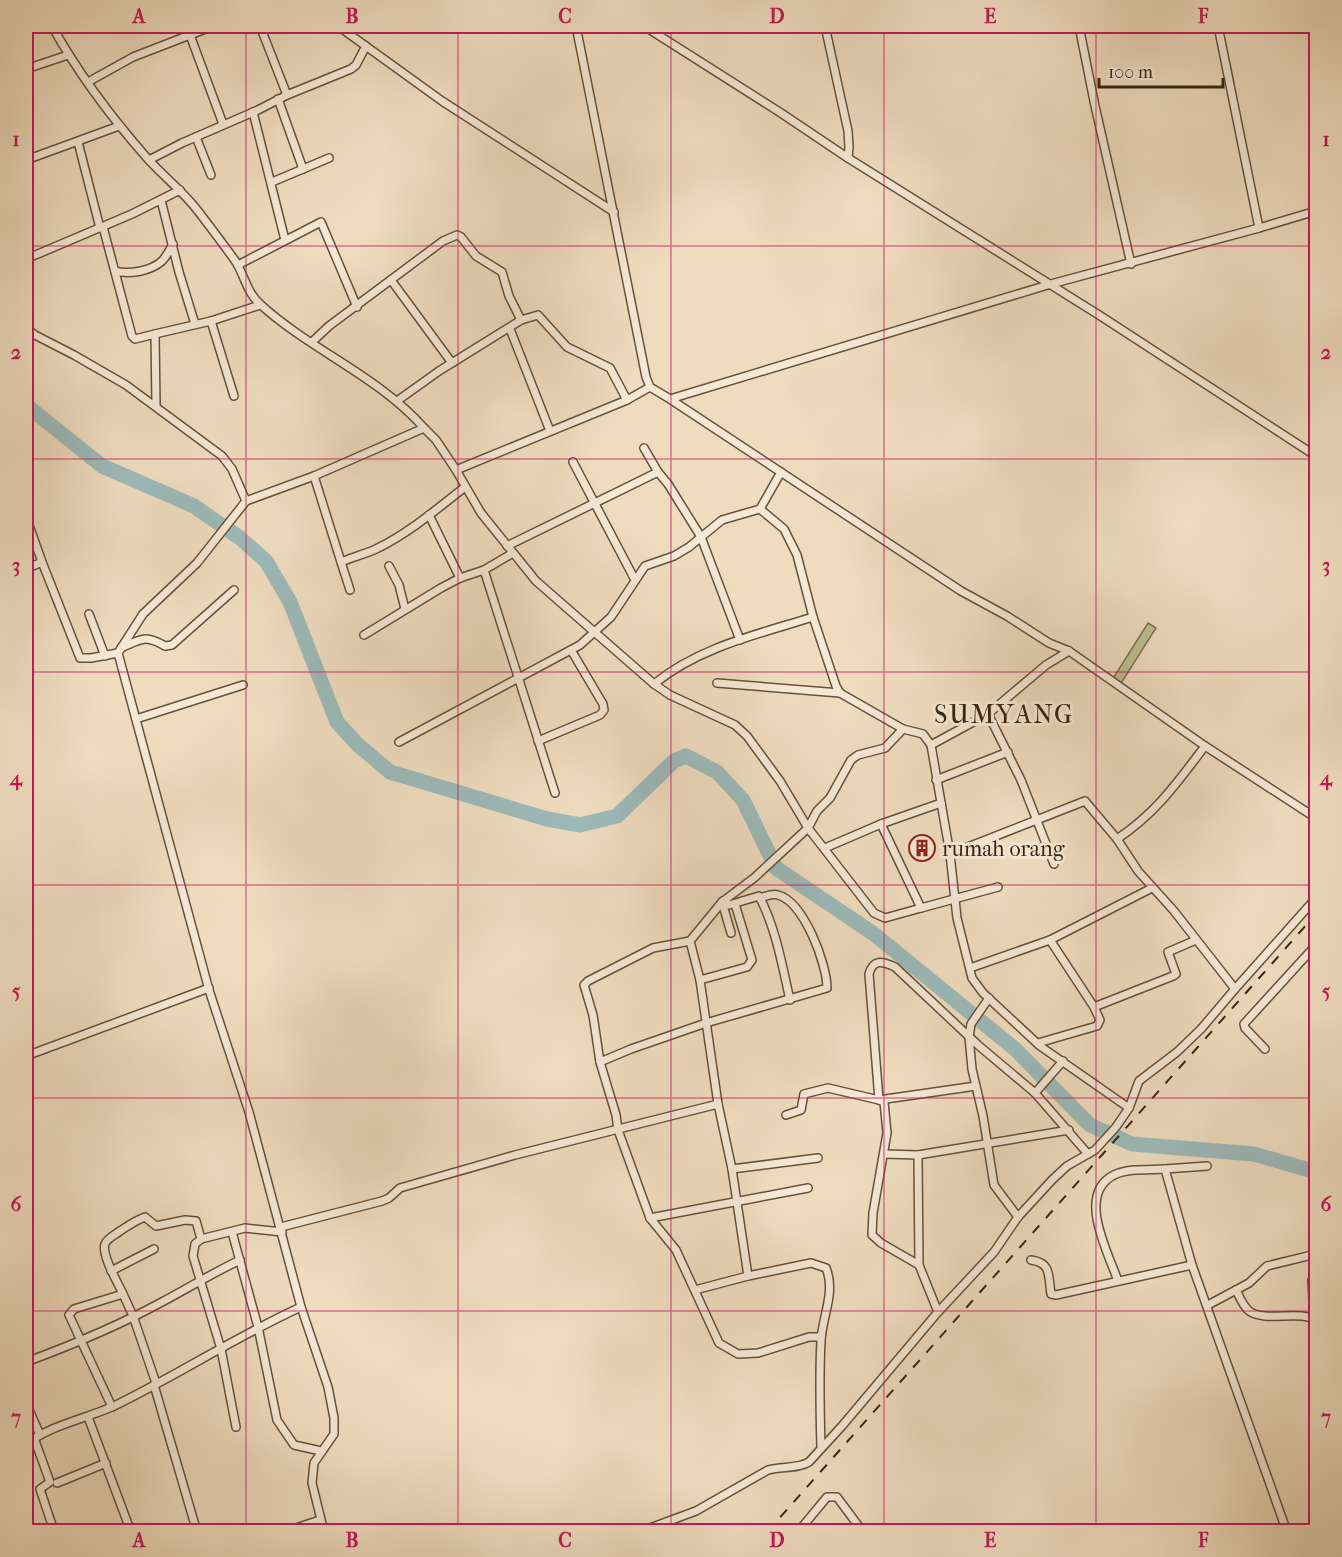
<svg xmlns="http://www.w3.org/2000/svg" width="1342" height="1557" viewBox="0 0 1342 1557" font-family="'IM FELL French Canon',serif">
	<rect width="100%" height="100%" fill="#efdcbf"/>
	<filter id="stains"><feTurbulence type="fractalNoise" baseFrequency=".00333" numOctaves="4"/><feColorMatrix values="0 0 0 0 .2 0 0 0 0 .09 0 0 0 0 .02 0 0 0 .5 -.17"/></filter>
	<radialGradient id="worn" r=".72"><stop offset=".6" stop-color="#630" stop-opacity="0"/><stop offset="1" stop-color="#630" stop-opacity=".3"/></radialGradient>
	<polygon fill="#bcbf90" stroke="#7a724f" stroke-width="1.5" points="1148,623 1156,628 1120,685 1112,680"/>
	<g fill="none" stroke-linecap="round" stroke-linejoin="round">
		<polyline stroke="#9cbaba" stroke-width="15" points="26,405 102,466 194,506 240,538 266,561 290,602 337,722 357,744 390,772 547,819 580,825 617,816 674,761 686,756 717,772 743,800 776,868 874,934 1015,1049 1090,1125 1132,1144 1254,1154 1316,1172"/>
		<defs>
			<g id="minor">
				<path d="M52,26c26,47 59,91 95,132 17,19 36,33 51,53 13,17 26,34 38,51 9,15 11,31 25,43 51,46 117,71 163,123"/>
				<polyline points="260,26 287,95"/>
				<polyline points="338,26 442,101 614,212"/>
				<polyline points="576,26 646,377 650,387 670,399 1051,284 1259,228"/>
				<polyline points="644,26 781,113 848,158 1099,315 1316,456"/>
				<polyline points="825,26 848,131 849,147 848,158"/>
				<polyline points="1079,26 1095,106 1131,264"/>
				<polyline points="1218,26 1259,228 1316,211"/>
				<polyline points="190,35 223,124"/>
				<polyline points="26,69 68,55"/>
				<polyline points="88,82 133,57 213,26"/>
				<polyline points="278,99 303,169 329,158"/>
				<polyline points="253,112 285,240"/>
				<polyline points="196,137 211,175"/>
				<polyline points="78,142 100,228"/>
				<polyline points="26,160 119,126"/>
				<polyline points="149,160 182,143 258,110 287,95 351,69 356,65 366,46"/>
				<polyline points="272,182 303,169"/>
				<polyline points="161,200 179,272 195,324"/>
				<polyline points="103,227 132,336 135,339 155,334 156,406"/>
				<polyline points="26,259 132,214 180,190"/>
				<polyline points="238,265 321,222 357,307"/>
				<path d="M115,271c14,4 36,0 47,-10 5,-5 8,-12 11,-17"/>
				<polyline points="391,280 452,363"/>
				<polyline points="211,321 234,396"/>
				<polyline points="26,328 35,335 74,355 126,385 222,456 232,469 246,501 314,476 424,428 436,440 456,470 627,400 650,387"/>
				<polyline points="510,329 550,431"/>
				<polyline points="155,334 211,321 260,305"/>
				<polyline points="312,342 329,326 443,241 457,235 461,237 476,256 502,272 509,296 521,320"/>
				<polyline points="670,399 961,591 1007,616 1049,643 1069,651 1205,746 1316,818"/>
				<polyline points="397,401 439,371 521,320 538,315 567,347 610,368 627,400"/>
				<polyline points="644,448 658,472 668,484 701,537 740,640"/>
				<polyline points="573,462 635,580"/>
				<polyline points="456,470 481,513 536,581 654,684 670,695 735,725 747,736 780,781 808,828 754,878 722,902 690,941 653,948 588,981 584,985 593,1015 600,1062 616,1115 618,1130 650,1218 676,1250 719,1343 738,1354 758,1353 809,1337 821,1337"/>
				<path d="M314,476l27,86c12,-5 24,-8 35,-13 33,-16 61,-40 89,-62"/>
				<polyline points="246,501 197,563 143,614 118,653 209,990 249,1112 301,1307 328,1387 334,1418 334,1434 314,1463 312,1483 324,1532"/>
				<polyline points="760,509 784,529 797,555 813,617 836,686 840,693 903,729 923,734 931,745 950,854 957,918 972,978 983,993 1040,1046 1129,1108"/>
				<polyline points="429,515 460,578"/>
				<polyline points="26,517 42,562"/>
				<polyline points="507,546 658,472"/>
				<polyline points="341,562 350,590"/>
				<polyline points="389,566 399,585 405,609"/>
				<polyline points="26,569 42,562 80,658 91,658 118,653"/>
				<polyline points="484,570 555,793"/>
				<polyline points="89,614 105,656"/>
				<polyline points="364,635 441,588 460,578 484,570 513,553"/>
				<path d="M121,648c20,-9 24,-14 44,-2l7,-1 62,-55"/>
				<polyline points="717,683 840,693"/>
				<path d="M654,684c45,-37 105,-50 159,-67"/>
				<polyline points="988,714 1046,665 1069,651"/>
				<polyline points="136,719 243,685"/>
				<polyline points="903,729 885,748 858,755 851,760 830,798 817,811 808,828 874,913 885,918 921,908"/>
				<polyline points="538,741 600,715 604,710 603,704 571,650"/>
				<polyline points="399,742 580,645 611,617 645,566 674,556 689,547 722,520 760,509 781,472"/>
				<polyline points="931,745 988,714 1021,780 1054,864"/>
				<polyline points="936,780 1008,752"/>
				<polyline points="941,803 881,824 921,908 998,887"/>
				<path d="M1117,839c39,-26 60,-56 88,-93"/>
				<polyline points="825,848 881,824"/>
				<path d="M723,901l6,4 30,-9c17,32 23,69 31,104"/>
				<polyline points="722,902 731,933"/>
				<polyline points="690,941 700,980 718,1104 732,1169 748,1276 695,1290"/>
				<polyline points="970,968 1050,940 1152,888"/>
				<polyline points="700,980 747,967 752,960 735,904"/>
				<polyline points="1235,989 1316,898"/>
				<polyline points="989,998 971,1024 969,1037 972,1069 983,1116 994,1185 1018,1217"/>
				<polyline points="1094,1007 1173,976 1176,974 1168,952 1196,940"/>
				<polyline points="1038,1043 1097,1026 1100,1020 1094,1007 1050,940"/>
				<polyline points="1265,1049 1245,1028 1244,1024 1316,945"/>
				<polyline points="26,1056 209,988"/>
				<path d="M600,1062l31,-13 75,-26 121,-35c0,-24 -23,-86 -49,-93 -6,-2 -12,1 -18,3"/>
				<polyline points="1035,1093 1063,1061"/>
				<polyline points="786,1115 801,1110 804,1094 828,1088 879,1100 976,1086"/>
				<polyline points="884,1154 918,1155 1069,1130"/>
				<polyline points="918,1155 919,1265"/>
				<polyline points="1207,1166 1165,1169 1192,1265 1287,1532"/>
				<polyline points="732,1169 818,1158"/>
				<polyline points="650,1218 808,1188"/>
				<polyline points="281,1227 382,1201 389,1198 400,1188 515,1155 718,1104"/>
				<polyline points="232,1232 258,1327 277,1420 294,1445 321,1451"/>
				<polyline points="201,1239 195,1244 193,1256 221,1349 236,1427"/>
				<path d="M1031,1260c21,3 17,16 20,34l5,1 136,-30"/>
				<polyline points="111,1271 154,1249"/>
				<path d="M748,1276l63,-13 15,5c10,24 -4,49 -5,73 -2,35 -1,71 0,107"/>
				<polyline points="1312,1280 1314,1319"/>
				<path d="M1118,1281c-10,-29 -42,-87 -4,-106 14,-7 36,-5 51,-6"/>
				<path d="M1236,1290c3,6 7,16 13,21 17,12 52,-2 67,10"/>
				<polyline points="123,1294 133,1316 156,1383"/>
				<polyline points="1208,1305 1249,1283 1267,1266 1316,1254"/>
				<path d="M938,1312l-19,-47 -38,-22 -9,-8 1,-22 14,-80 -3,-31 -5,-2 -10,-126c4,-15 13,-13 26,-7l83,78 57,48 53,61"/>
				<path d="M26,1362c46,-17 92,-36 136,-60 26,-14 51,-29 78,-42"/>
				<polyline points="154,1385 197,1532"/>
				<polyline points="26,1403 40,1435"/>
				<path d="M112,1407l-43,-92 5,-6 49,-15c-5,-11 -22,-39 -18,-50 2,-6 10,-9 15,-13 8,-5 16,-11 25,-14l11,9 29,-6 11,1 5,18 44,-11 37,4"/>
				<polyline points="88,1417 131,1532"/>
				<polyline points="34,1438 50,1482 40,1489 52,1525"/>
				<path d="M26,1444c25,-19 59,-25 88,-38 64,-31 123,-70 187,-99"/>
				<polyline points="57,1483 106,1463"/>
				<polyline points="284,1532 320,1520"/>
				<path d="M639,1532l57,-21 72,-41c13,-4 30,-1 41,-8l33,-36 96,-114 56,-60 24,-35 34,-37 15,-14 28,-16 21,-23 13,-19 10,-27 38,-29 24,-23 34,-40 -61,-78 -36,-40 -21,-32 -32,-38 -135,53"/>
				<polyline points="798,1532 827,1497 837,1497 863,1532"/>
			</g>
		</defs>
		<use href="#minor" stroke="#65523a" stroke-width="10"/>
		<use href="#minor" stroke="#f5e8d5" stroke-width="7"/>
		<polyline stroke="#37240e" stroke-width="2" stroke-dasharray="10 10" stroke-linecap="butt" points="767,1532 1316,914"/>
	</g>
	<path fill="none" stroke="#c2185b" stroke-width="1.5" stroke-opacity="0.55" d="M246,26v1506M458,26v1506M671,26v1506M884,26v1506M1096,26v1506M26,246h1290M26,459h1290M26,672h1290M26,885h1290M26,1098h1290M26,1311h1290"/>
	<defs>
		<symbol id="building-ring" viewBox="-11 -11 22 22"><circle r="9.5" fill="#f5e8d5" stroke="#8f2418" stroke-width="1.5"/><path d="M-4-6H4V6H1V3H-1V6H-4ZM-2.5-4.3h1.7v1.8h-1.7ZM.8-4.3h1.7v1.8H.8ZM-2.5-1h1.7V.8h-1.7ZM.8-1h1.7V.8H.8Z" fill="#8f2418"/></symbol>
	</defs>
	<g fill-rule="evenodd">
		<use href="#building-ring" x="907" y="833" width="30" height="30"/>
	</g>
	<g text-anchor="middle" stroke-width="6" stroke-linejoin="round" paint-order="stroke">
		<g font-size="22" fill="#37240e" stroke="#f5e8d5" text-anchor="start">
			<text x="942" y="856">rumah orang</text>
		</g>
		<g font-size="26" letter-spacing="1.5" fill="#37240e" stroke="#f5e8d5">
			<text x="1004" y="723">SUMYANG</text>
		</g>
	</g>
	<rect width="1342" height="1557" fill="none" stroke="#efdcbf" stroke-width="66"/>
	<path d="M1099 78v9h124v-9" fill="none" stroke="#37240e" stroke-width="3"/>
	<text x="1108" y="78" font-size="18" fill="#37240e" stroke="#f5e8d5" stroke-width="4.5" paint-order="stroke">100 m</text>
	<rect x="33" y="33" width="1276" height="1491" fill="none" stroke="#c2185b" stroke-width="2"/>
	<g font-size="20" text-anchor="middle" font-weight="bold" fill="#c2185b">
		<text x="139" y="23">A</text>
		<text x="352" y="23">B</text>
		<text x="565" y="23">C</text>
		<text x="777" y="23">D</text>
		<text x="990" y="23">E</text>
		<text x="1203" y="23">F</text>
		<text x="16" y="146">1</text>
		<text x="1326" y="146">1</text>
		<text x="16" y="359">2</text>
		<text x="1326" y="359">2</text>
		<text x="16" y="572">3</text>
		<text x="1326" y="572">3</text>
		<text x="16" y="785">4</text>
		<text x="1326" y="785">4</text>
		<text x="16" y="998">5</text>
		<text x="1326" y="998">5</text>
		<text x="16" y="1211">6</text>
		<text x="1326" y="1211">6</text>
		<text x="16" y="1424">7</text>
		<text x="1326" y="1424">7</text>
		<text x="139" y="1547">A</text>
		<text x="352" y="1547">B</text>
		<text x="565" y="1547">C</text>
		<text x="777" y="1547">D</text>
		<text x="990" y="1547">E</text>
		<text x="1203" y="1547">F</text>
	</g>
	<rect width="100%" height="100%" filter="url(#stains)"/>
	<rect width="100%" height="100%" fill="url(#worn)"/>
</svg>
